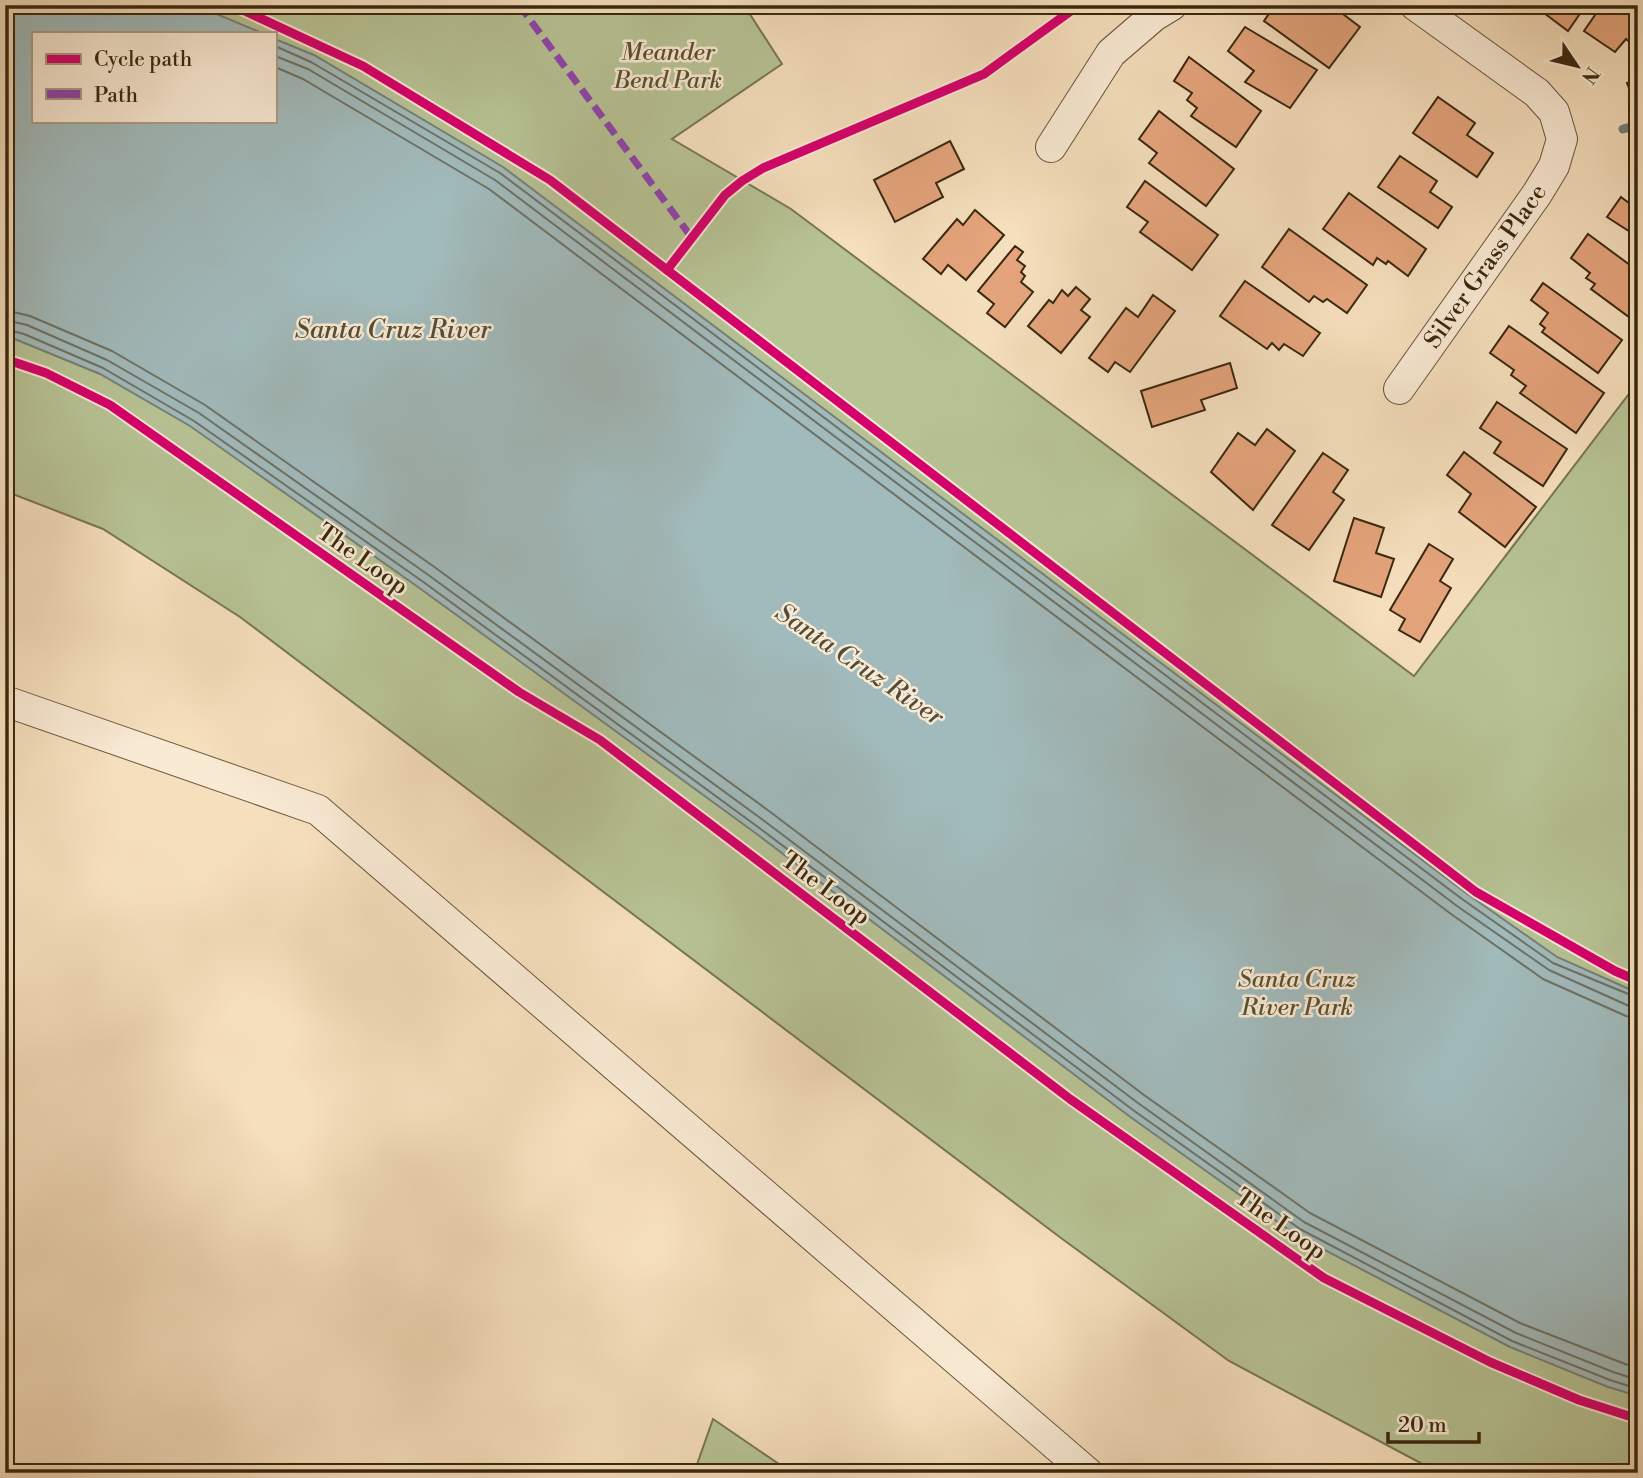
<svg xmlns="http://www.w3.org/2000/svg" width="1643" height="1478" viewBox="0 0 1643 1478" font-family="'Libre Bodoni',serif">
	<rect width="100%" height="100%" fill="#f6dfbd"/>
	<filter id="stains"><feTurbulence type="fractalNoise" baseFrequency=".00286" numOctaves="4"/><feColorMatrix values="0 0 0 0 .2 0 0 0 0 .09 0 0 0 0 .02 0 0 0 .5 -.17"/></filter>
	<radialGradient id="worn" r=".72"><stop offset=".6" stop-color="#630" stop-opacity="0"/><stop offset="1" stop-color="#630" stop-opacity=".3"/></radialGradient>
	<g fill="#b7c395" stroke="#787652" stroke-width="2" fill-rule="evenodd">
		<path d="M5,5h739l38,59 -110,75 119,70 623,467 224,-294v1091h-193l-17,-6 -199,-106 -168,-123 -821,-621 -137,-88 -98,-38zM33,33h242v88h-242z"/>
		<polygon points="713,1419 792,1473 694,1473"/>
	</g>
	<polygon fill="#a1babb" stroke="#778076" stroke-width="2" points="5,5 195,5 262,33 33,33 33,121 275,121 275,39 314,55 503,167 1466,893 1557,957 1638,993 1638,1396 1608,1387 1510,1347 1296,1235 1129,1116 754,832 418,587 190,426 100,374 5,335"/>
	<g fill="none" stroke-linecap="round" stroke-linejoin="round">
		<g stroke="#6d7165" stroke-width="2">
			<polyline points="275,46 311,62 500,173 1462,899 1553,963 1638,998"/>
			<polyline points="275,56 308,69 495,180 1457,906 1549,970 1629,1006 1638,1007"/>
			<polyline points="275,67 303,79 489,189 1451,914 1543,979 1626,1016 1638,1018"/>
			<polyline points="5,310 30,316 112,351 205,405 433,566 769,811 1144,1095 1310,1213 1520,1323 1638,1369"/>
			<polyline points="5,320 27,325 107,360 199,413 427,574 763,820 1138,1103 1304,1222 1516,1333 1613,1372 1638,1380"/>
			<polyline points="5,329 24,334 103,368 194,421 422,581 758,827 1133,1110 1300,1229 1512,1341 1610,1380 1638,1389"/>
		</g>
		<polyline stroke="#778076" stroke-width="9" points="1623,129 1638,125"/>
	</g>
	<g fill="#e5a47c" stroke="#39280f" stroke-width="2">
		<polygon points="1275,5 1331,5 1360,27 1329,68 1264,21"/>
		<polygon points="1549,5 1586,5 1568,31 1544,13"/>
		<polygon points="1602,5 1638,5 1638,39 1633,45 1626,39 1615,52 1584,31"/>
		<polygon points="1245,27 1317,70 1290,108 1245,82 1254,71 1228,51"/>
		<polygon points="1189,57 1261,111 1236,147 1191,116 1197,108 1187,100 1192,93 1174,81"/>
		<polygon points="1638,78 1638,108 1637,108 1627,83"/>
		<polygon points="1438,97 1475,123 1467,135 1493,153 1477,177 1413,133"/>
		<polygon points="1159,111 1234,169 1206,206 1149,163 1157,153 1139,139"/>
		<polygon points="950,141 964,169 936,183 943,197 895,222 874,180"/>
		<polygon points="1400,156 1437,181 1430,192 1452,207 1438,228 1378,187"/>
		<polygon points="1145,181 1218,235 1192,270 1140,232 1148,222 1127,207"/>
		<polygon points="1349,193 1426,249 1408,276 1388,261 1386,264 1377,258 1373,265 1323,229"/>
		<polygon points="1621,197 1638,210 1638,237 1607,217"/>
		<polygon points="975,210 1004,235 966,280 948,265 941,274 923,259 957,219 963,225"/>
		<polygon points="1289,229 1367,285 1347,313 1327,299 1323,302 1314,296 1309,302 1262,267"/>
		<polygon points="1588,234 1638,271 1638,305 1629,317 1591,289 1595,284 1586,278 1590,273 1571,258"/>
		<polygon points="1015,246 1023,252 1017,260 1025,266 1021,272 1025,276 1021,282 1033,292 1005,327 987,313 994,304 978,291"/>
		<polygon points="1245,281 1320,333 1303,356 1284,344 1279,350 1272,343 1267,349 1220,316"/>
		<polygon points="1543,283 1622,340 1598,373 1542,332 1545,328 1540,324 1548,313 1531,300"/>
		<polygon points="1076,287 1090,299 1081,310 1090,317 1061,353 1028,326 1049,300 1053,303 1062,290 1068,296"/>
		<polygon points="1153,295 1175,311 1130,372 1115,362 1108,372 1089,358 1126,308 1138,317"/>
		<polygon points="1509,326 1604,393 1576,433 1520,393 1526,386 1511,375 1514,370 1490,353"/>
		<polygon points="1230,363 1237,388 1201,400 1205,410 1152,427 1141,391"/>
		<polygon points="1497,402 1567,449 1543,486 1494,453 1501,442 1480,428"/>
		<polygon points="1267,429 1295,451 1253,510 1211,472 1238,433 1255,445"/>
		<polygon points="1464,452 1536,507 1505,547 1459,512 1471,494 1447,475"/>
		<polygon points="1323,453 1348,470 1333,492 1344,500 1309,550 1272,525"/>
		<polygon points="1354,518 1384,528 1376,553 1394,559 1381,597 1334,581"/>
		<polygon points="1429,544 1453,559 1440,581 1451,588 1420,642 1399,630 1405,619 1390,610"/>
	</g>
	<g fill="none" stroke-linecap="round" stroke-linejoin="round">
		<defs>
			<g id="minor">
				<polyline points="1051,147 1111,53 1154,16 1172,5"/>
				<polyline points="1399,389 1537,194 1554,166 1562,139 1554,112 1537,93 1415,5"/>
				<polyline points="5,701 318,810 1088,1473"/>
			</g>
		</defs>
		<use href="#minor" stroke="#68563a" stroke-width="32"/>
		<use href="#minor" stroke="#f9ead4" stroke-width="30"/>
		<polyline stroke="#8e44ad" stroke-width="7" stroke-dasharray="14 7" stroke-linecap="butt" points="519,5 692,238"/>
		<defs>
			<g id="cycleway">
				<polyline points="232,5 363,66 550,180 1476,892 1615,971 1638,981"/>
				<polyline points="667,270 725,195 742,181 763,168 984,74 1079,5"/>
				<polyline points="5,359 46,373 110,405 519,692 600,740 1070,1099 1324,1278 1490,1362 1579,1400 1638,1419"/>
			</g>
		</defs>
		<use href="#cycleway" stroke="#f9ead4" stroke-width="13"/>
		<use href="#cycleway" stroke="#d6006c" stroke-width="9"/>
	</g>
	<g text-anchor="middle" stroke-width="5" stroke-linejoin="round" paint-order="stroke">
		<g font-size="24" font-style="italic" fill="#584f30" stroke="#f9ead4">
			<text x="668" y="60">Meander<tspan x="668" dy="28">Bend Park</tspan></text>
			<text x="1297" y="987">Santa Cruz<tspan x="1297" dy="28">River Park</tspan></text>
		</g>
		<g font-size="24" fill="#39280f" stroke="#f9ead4">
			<text transform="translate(1485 266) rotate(-55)" y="8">Silver Grass Place</text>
			<text transform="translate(363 559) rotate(35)" y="8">The Loop</text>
			<text transform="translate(826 888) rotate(37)" y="8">The Loop</text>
			<text transform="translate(1281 1224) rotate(35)" y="8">The Loop</text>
		</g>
		<g font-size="26" font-style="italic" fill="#534c3a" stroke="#f9ead4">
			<text x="393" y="338">Santa Cruz River</text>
			<text transform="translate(860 664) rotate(34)" y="9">Santa Cruz River</text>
		</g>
	</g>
	<rect width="1643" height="1478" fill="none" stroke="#f6dfbd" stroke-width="28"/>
	<rect x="7" y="7" width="1629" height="1464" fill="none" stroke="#39280f" stroke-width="3.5"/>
	<rect x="14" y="14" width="1615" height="1450" fill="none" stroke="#39280f" stroke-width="2"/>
	<rect x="32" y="32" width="245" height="91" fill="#f9ead4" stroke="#ac9c85" stroke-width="2"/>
	<rect x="46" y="54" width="35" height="10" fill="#d6006c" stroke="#ac9c85" stroke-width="2"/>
	<text x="94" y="66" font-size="21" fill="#39280f">Cycle path</text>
	<rect x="46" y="89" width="35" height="10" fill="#8e44ad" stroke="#ac9c85" stroke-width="2"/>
	<text x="94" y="102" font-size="21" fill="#39280f">Path</text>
	<g transform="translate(1577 66) rotate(125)" stroke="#f9ead4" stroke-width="5" paint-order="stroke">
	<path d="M0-5L12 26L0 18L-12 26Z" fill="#39280f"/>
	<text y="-10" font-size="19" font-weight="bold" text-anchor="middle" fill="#39280f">N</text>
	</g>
	<path d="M1388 1432v10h91v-10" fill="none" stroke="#39280f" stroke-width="3.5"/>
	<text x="1398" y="1432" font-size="21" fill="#39280f" stroke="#f9ead4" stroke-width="5" paint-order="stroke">20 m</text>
	<rect width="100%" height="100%" filter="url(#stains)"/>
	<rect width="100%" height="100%" fill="url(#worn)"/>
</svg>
